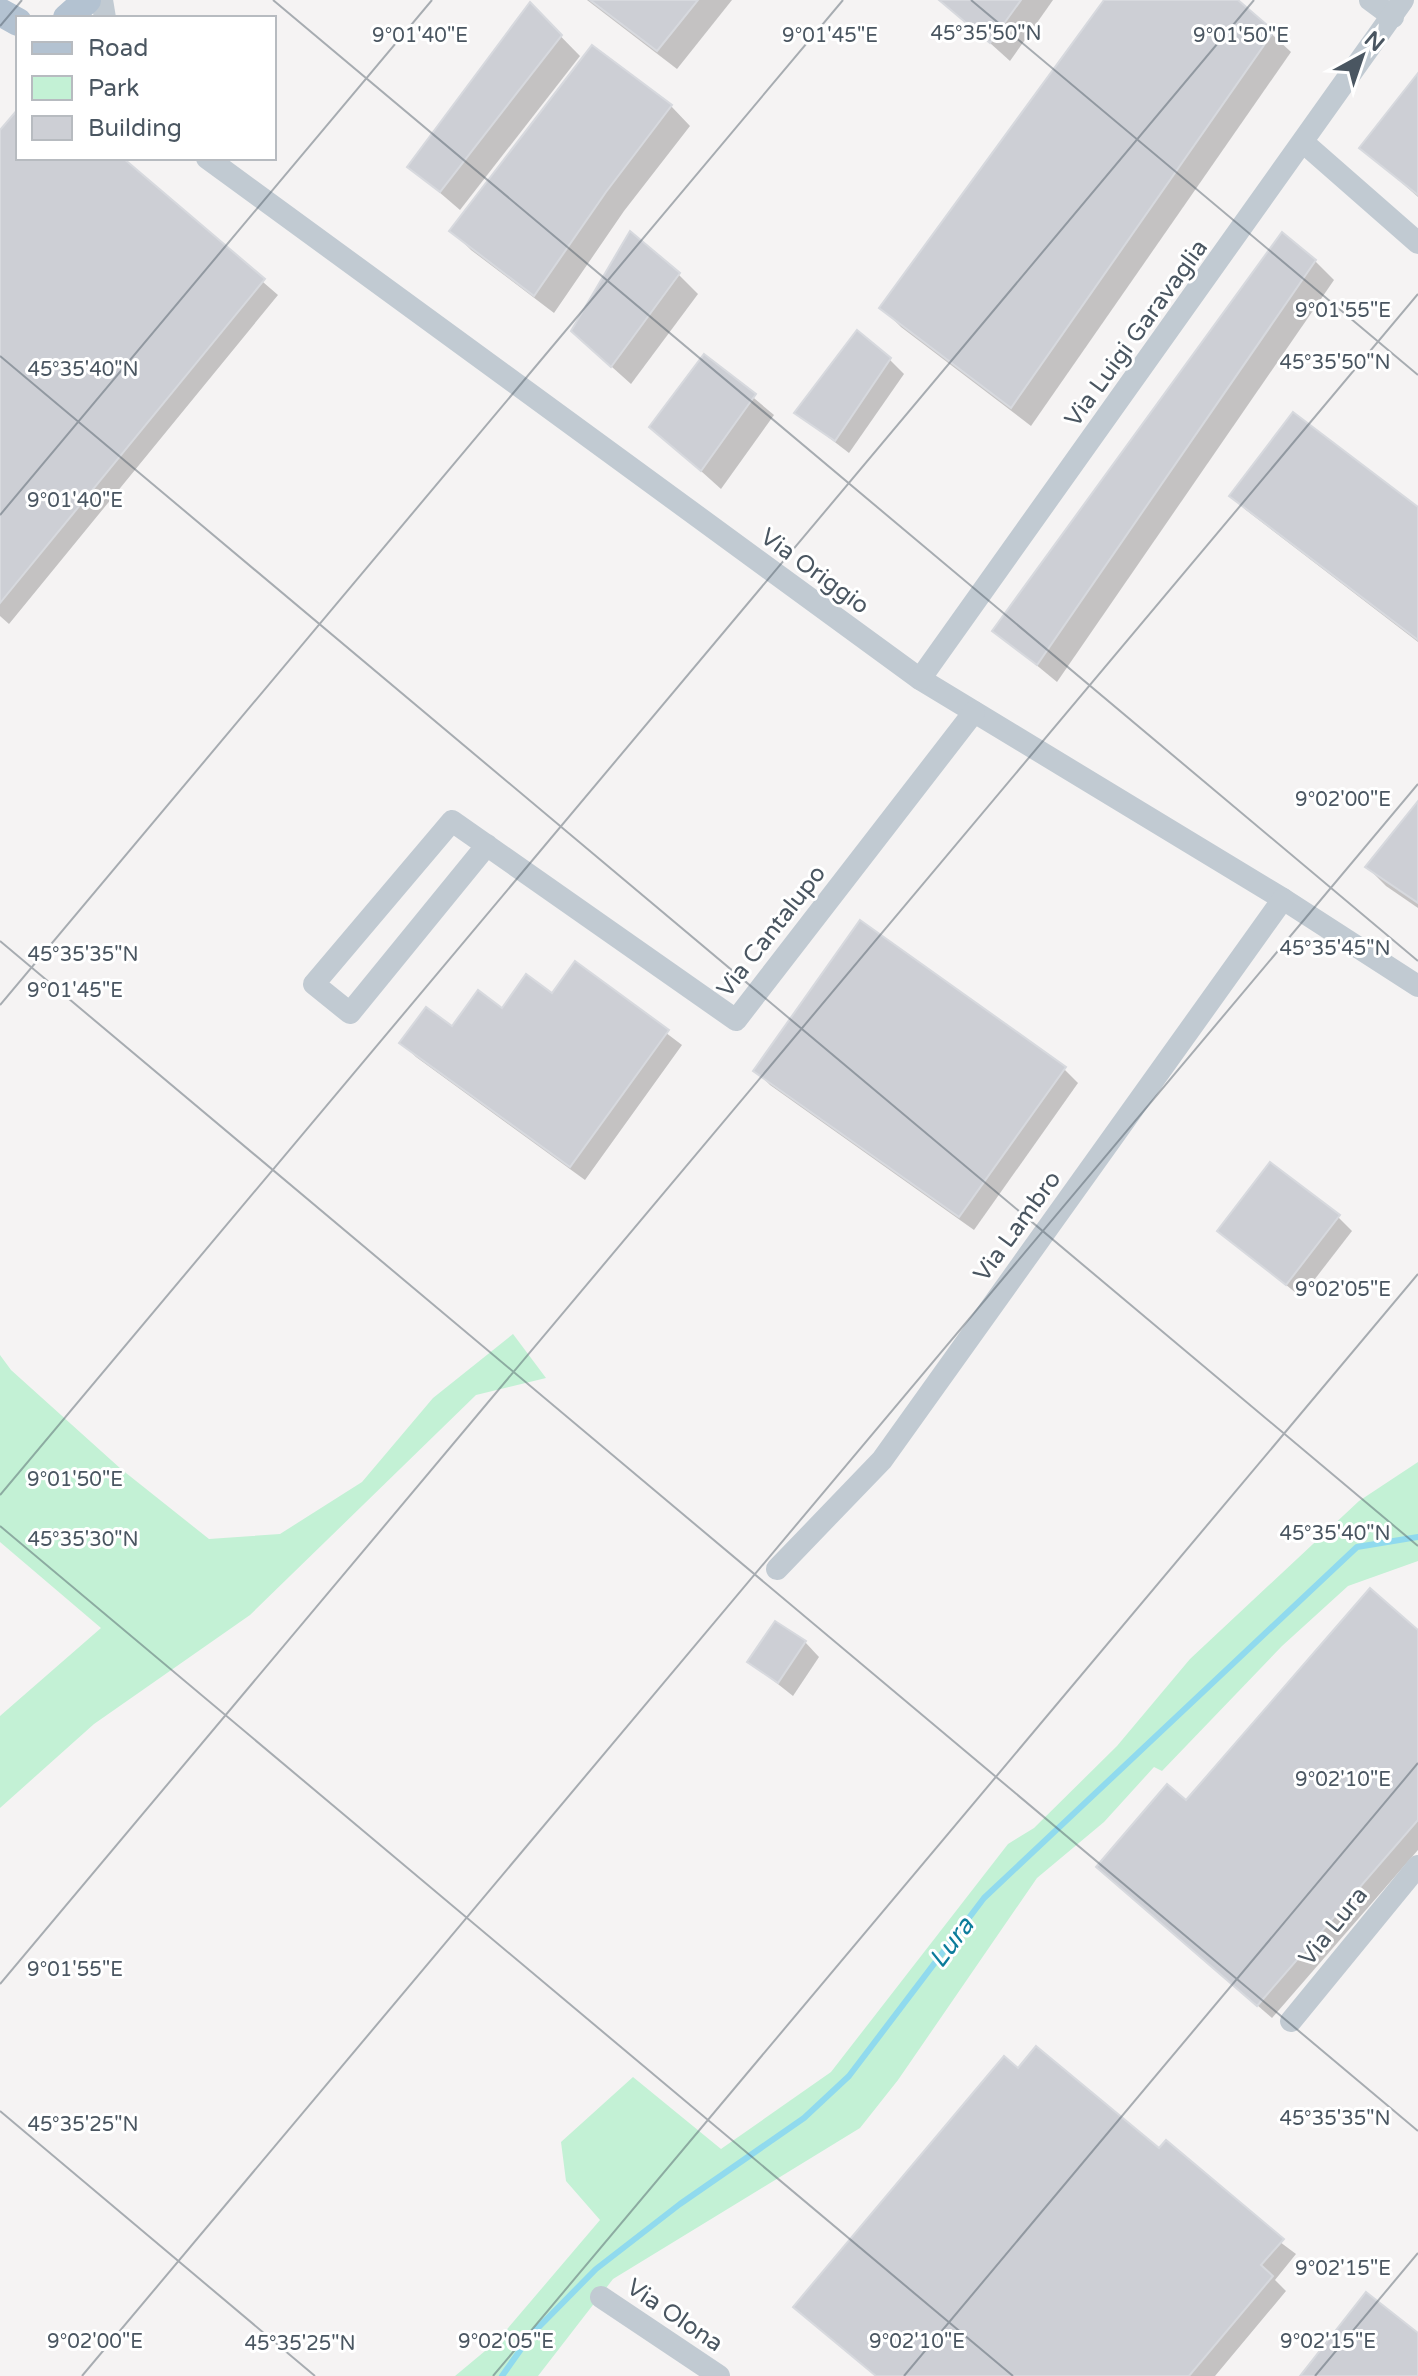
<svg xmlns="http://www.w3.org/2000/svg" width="1418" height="2376" viewBox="0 0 1418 2376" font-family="'Varela Round',sans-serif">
	<rect width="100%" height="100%" fill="#f5f3f3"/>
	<g fill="#c3f1d5">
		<polygon points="513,1334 546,1378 476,1395 250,1615 94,1724 0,1808 0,1716 101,1628 0,1542 0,1355 11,1370 121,1469 209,1539 280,1534 362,1482 433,1398"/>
		<polygon points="1418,1462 1418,1561 1348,1586 1282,1646 1162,1771 1154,1767 1104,1822 1037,1878 898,2080 860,2128 613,2279 538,2376 455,2376 497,2341 600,2220 566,2181 561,2142 633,2077 721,2149 831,2072 1008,1844 1034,1828 1117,1746 1190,1659 1359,1501"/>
	</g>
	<g fill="#0003">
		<polygon points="587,0 732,0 677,69"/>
		<polygon points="956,0 1053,0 1010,61 950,7"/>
		<polygon points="1107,0 1235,0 1291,52 1031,426 901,327 882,308"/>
		<polygon points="530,5 580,56 460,210 410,167"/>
		<polygon points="1418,76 1418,197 1362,148"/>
		<polygon points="671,106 690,126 624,211 554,313 471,250 452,231"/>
		<polygon points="18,112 18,158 120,158 278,295 9,624 0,616 0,133"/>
		<polygon points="1315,261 1334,280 1057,682 995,631"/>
		<polygon points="679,275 698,294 631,384 593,350"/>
		<polygon points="705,357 774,415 721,489 652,427"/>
		<polygon points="890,360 904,374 849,453 797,413"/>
		<polygon points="1232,496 1418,510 1418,642 1246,510"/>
		<polygon points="1418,804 1418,908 1386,886 1367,867"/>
		<polygon points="575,964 682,1045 585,1180 416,1057 402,1043 552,996"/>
		<polygon points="1064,1069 1078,1083 974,1230 770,1085 756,1071"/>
		<polygon points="1338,1217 1352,1231 1301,1297 1219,1231"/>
		<polygon points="1418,1633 1418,1850 1272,2018 1113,1880"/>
		<polygon points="805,1642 819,1657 793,1696 750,1662"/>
		<polygon points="1159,2151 1296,2254 1275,2280 1286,2291 1215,2376 876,2376"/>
	</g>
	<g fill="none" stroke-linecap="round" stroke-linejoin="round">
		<polyline stroke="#90daee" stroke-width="6" points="502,2376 531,2335 596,2269 680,2204 804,2118 849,2076 984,1898 1357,1547 1418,1537"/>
	</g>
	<g fill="#cdcfd5" stroke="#d7d9de" stroke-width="2">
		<polygon points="590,0 698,0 657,51"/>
		<polygon points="939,0 1021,0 990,43"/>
		<polygon points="1104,0 1238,0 1274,31 1011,408 879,308"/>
		<polygon points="530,2 562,35 440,192 407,167"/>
		<polygon points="592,45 672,105 606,192 534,296 449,231"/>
		<polygon points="1418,73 1418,195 1359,148"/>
		<polygon points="18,109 18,158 123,158 265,279 0,603 0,130"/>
		<polygon points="630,231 680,273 611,367 571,331"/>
		<polygon points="1282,232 1316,260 1037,665 992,631"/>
		<polygon points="857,330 891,358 835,441 794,413"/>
		<polygon points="704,354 756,394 701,471 649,427"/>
		<polygon points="1293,412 1418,507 1418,640 1229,496"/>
		<polygon points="1418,801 1418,903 1365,867"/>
		<polygon points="860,920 1066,1067 959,1217 753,1071"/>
		<polygon points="575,961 669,1030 570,1167 399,1043 426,1007 452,1026 478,990 502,1008 526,974 552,993"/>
		<polygon points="1270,1162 1340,1215 1286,1285 1217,1231"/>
		<polygon points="1370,1588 1418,1630 1418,1820 1257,2006 1096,1867 1167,1784 1186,1800"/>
		<polygon points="775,1621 806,1641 778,1683 747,1662"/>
		<polygon points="1036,2046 1159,2148 1166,2140 1284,2239 1261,2265 1273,2276 1189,2376 876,2376 793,2307 1004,2056 1018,2068"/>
		<polygon points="1366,2292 1418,2333 1418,2376 1300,2376"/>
	</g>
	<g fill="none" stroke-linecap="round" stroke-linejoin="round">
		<g stroke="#c1cad2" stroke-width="22">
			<polyline points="102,0 105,18"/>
			<polyline points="1370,0 1393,17"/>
			<polyline points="1304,143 1418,243"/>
			<polyline points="207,158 920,679 1283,899 1418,986"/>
			<polyline points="920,679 1403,0"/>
			<polyline points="487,845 350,1013 314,984 452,821 736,1020 974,712"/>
			<polyline points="777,1569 882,1460 1283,899"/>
			<polyline points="1291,2021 1418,1866"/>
			<polyline points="601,2297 719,2376"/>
		</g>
		<g stroke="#b3c2d1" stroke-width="28">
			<polyline points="0,12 18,22"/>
			<polyline points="67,18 87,0"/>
		</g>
	</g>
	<path fill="none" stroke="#4a5661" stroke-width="2" stroke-opacity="0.45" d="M273,0l1145,961M971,0l447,375M0,26l22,-26M0,356l1418,1190M0,515l432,-515M0,941l1418,1190M0,1005l843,-1005M0,1495l1254,-1495M0,1526l1013,850M0,1984l1418,-1690M0,2111l315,265M82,2376l1336,-1592M493,2376l925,-1102M904,2376l514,-613M1315,2376l103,-123"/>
	<g text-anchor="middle" stroke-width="6" stroke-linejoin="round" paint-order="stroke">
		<g font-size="24" fill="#4a5661" stroke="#fff">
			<text transform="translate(1136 333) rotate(-54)" y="8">Via Luigi Garavaglia</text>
			<text transform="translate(815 571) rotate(36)" y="8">Via Origgio</text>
			<text transform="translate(771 931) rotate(-52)" y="8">Via Cantalupo</text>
			<text transform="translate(1017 1226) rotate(-54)" y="8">Via Lambro</text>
			<text transform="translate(1333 1926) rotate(-51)" y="8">Via Lura</text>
			<text transform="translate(675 2315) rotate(34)" y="8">Via Olona</text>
		</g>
		<g font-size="26" font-style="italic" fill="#0c7c9b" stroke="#fff">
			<text transform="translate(951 1942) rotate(-53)" y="9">Lura</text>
		</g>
	</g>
	<g font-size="20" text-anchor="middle" fill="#4a5661" stroke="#fff" stroke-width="6" stroke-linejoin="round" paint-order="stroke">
		<text x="986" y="40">45°35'50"N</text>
		<text x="420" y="42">9°01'40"E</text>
		<text x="830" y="42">9°01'45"E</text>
		<text x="1241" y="42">9°01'50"E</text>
		<text x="1343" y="317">9°01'55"E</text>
		<text x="1335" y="369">45°35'50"N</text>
		<text x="83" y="376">45°35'40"N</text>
		<text x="75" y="507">9°01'40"E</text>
		<text x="1343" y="806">9°02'00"E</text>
		<text x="1335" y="955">45°35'45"N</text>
		<text x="83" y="961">45°35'35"N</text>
		<text x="75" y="997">9°01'45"E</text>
		<text x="1343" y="1296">9°02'05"E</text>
		<text x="75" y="1486">9°01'50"E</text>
		<text x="1335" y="1540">45°35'40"N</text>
		<text x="83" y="1546">45°35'30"N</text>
		<text x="1343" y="1786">9°02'10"E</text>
		<text x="75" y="1976">9°01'55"E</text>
		<text x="1335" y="2125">45°35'35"N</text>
		<text x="83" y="2131">45°35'25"N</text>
		<text x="1343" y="2275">9°02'15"E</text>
		<text x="95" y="2348">9°02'00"E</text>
		<text x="506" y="2348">9°02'05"E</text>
		<text x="917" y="2348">9°02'10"E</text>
		<text x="1328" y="2348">9°02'15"E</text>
		<text x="300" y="2350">45°35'25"N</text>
	</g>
	<rect x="16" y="16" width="260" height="144" fill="#ffffff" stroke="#b7bbc0" stroke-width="2"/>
	<rect x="32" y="42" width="40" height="12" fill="#b3c2d1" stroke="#b7bbc0" stroke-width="2"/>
	<text x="88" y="56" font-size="24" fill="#4a5661">Road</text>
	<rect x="32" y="76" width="40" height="24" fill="#c3f1d5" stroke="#b7bbc0" stroke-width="2"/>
	<text x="88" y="96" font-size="24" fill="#4a5661">Park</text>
	<rect x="32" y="116" width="40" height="24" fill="#cdcfd5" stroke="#b7bbc0" stroke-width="2"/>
	<text x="88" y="136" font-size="24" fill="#4a5661">Building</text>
	<g transform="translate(1362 56) rotate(40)" stroke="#ffffff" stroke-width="6" paint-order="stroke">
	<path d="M0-6L14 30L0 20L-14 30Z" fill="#4a5661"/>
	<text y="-12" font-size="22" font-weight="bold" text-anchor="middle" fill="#4a5661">N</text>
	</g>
</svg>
